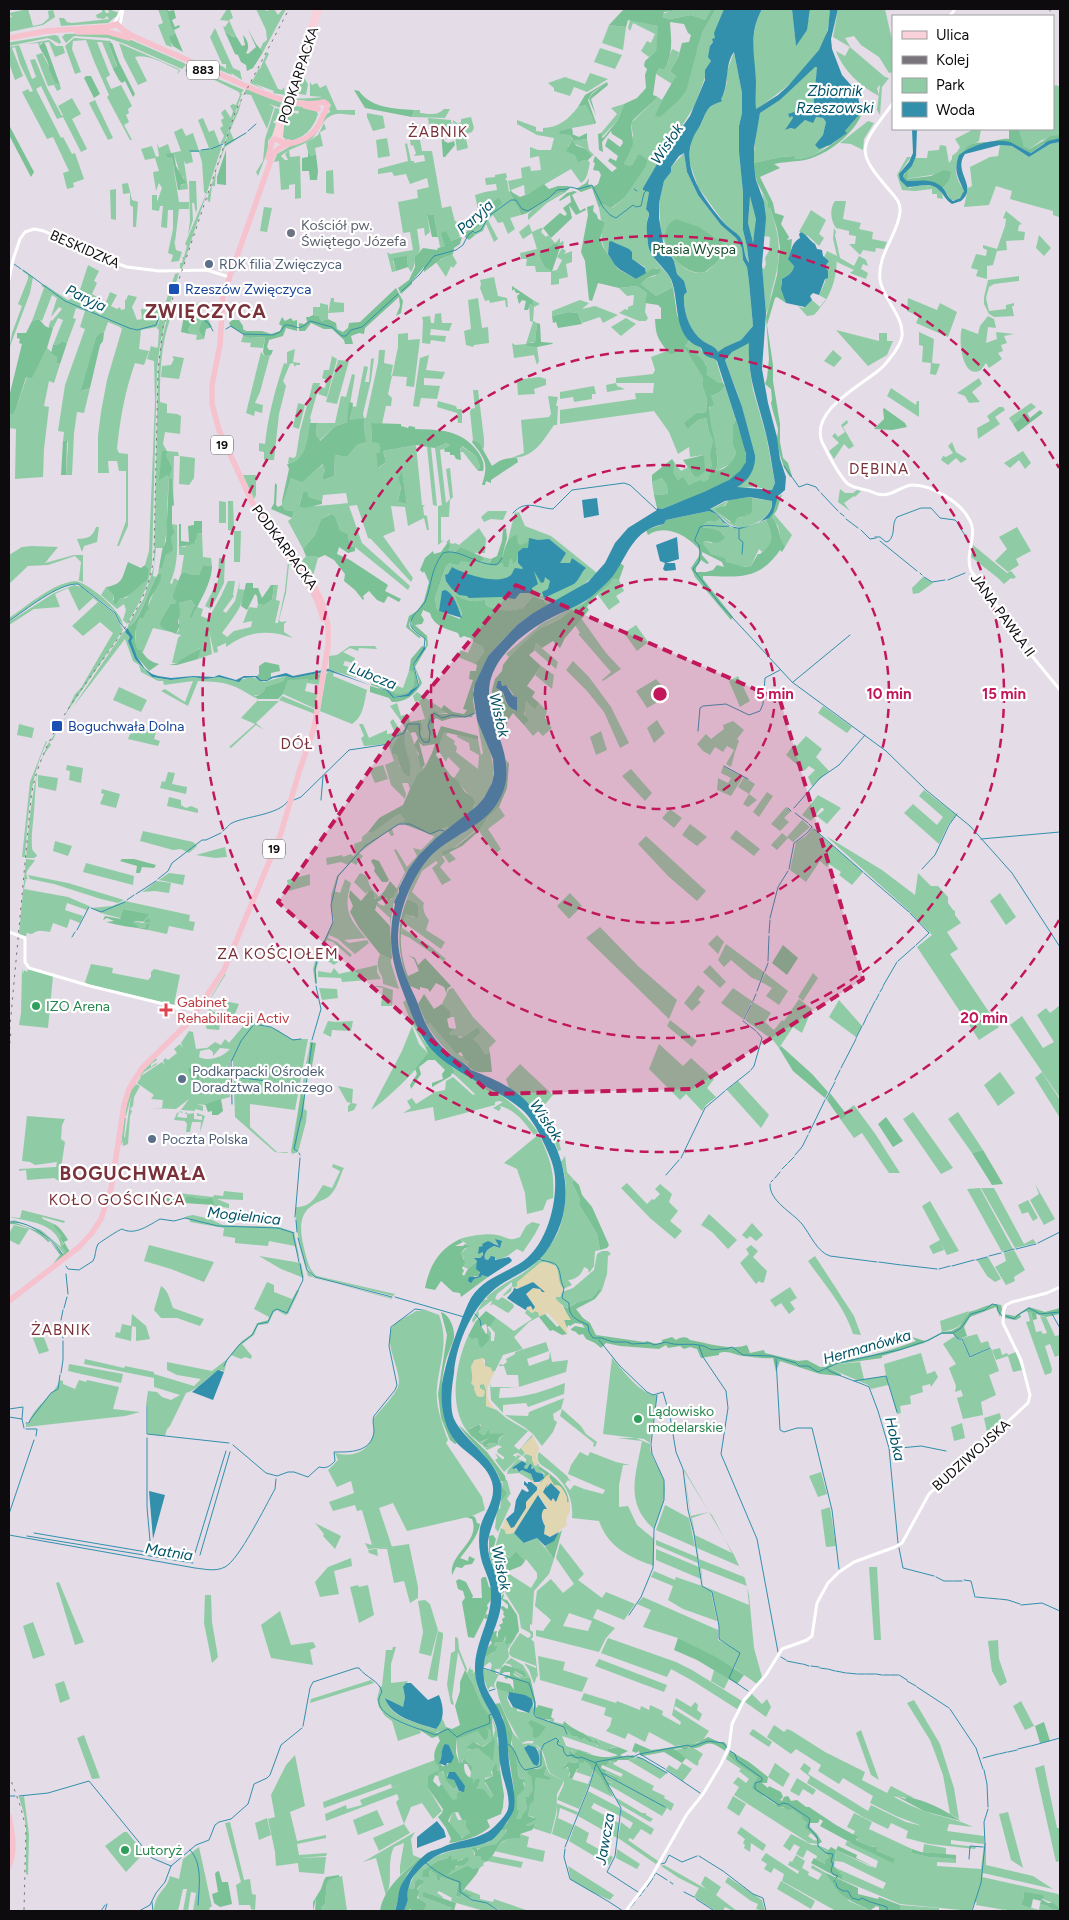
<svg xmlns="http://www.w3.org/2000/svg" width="1069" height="1920" viewBox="0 0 1069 1920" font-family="Figtree,sans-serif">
	<rect width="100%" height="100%" fill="#e4dce6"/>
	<g fill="#8fcca6" fill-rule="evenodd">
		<polygon points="28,9 33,26 42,24 49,18 48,11 53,10 55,17 43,25 9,32 9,18 12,17 9,13"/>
		<polygon points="102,9 104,9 106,13 109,13 108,9 119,13 117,18 115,17 108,23 61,26 59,18 64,18 67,22 72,23 109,19 107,16 104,19 97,18 96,15 102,12"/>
		<polygon points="158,9 166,9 175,34 171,45 173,46 171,47 166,45 158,25 163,23"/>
		<polygon points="227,9 230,9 233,18 229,20 236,36 235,37 225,32 223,26 225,27 229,21 220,20"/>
		<polygon points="256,9 265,9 266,11 274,9 278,15 283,9 286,9 263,52 260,50 263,43 267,40 266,30"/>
		<polygon points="676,9 711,9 705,20 691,15 670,19 662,17 662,14"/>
		<path d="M716,9h8l-9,29 -5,8 1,15 -16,44 -52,83 6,4 -3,17 3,4 -2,9 2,23 7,16 14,16 3,10 -17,9 -15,-12 6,-6 8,-2 3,-8h-5l-7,5 -1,-6c-3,-2 -7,-4 -11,-6 -8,-7 -12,-20 -25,-19l-1,12c-8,-11 -8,-19 -3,-32l-4,-2 -2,-12 4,-4 9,4 12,-10 14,-43 -6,10 -3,2 -5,-3 9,-29 -2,-12 27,-26 4,3 -6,16 41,-66 6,-19z"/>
		<path d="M762,9h30l4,36 13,-27 1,-9h20c-1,10 -1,21 -6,31 -12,30 -43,52 -69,70 0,-11 1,-22 0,-32 -2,-24 -5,-47 7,-69z"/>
		<path d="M838,9h47l7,31 1,32 -4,1 -10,-16 -18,-12 -7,-9 -9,2 6,10 34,29 4,1 -7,9 -2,28 -3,-5 3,-25 -3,3 2,8c-19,-10 -36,-26 -43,-45l9,5 5,-9 -17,-10z"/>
		<polygon points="630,20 659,26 656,51 649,57 641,51 647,41 651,43 655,34 633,23 630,31 628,28"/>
		<polygon points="609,25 626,27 623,50 602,43"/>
		<polygon points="215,28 233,68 240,71 242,80 231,73 232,75 212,67 214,63 215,65 222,66 226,69 226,64 222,64 210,37"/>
		<polygon points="101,33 122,36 184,63 186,65 182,69 125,44 108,38 74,36 66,43 62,37 65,34"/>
		<polygon points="55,35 58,36 61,42 60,44 48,38 9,46 9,43 11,42"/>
		<polygon points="74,38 111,41 111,42 108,42 117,67 113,69 102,42 97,42 110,75 106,78 111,89 121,85 132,106 128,109 129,113 126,115 129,122 124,125 132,140 130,140 107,97 109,95 94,61 86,40 73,41 72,49 81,72 75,74 65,46"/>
		<polygon points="49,40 56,46 63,46 65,53 55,57 49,42 41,43 39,46 38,43 26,44"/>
		<path d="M119,43l60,26 1,2 -3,3 2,-4c-13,-5 -31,-17 -44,-13l12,24 -9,4 -14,-27z"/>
		<polygon points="19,45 32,79 36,77 30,60 35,59 48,90 62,116 63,115 58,106 72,98 81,114 72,119 87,149 81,152 63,117 57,119 41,86 36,89 61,138 63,137 72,154 75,153 84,179 73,183 74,187 67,189 63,173 69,171 53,137 47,139 22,92 28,89 30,92 33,91 20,64 15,47 12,48 23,76 15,80 9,63 9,47"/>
		<polygon points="600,48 622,55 615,69 594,62"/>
		<polygon points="672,49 679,52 678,58 670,71 676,76 672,84 656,74 659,68 668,62"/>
		<polygon points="267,52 269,54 265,62 278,89 282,90 284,87 285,95 273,93 274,91 253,83 265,90 250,83 253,80 259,68 260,69"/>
		<polygon points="734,52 742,93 742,113 739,126 739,152 743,193 743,230 747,247 749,264 738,235 725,224 698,187 689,161 691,141 693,135 701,124 708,108 717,103 724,93 727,82 726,74"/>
		<polygon points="42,53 49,66 48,68 55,83 60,85 61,89 57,91 54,85 48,86 36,55"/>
		<polygon points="188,66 193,67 192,68 244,90 241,93 242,94 224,143 220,144 224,136 220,128 223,126 221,120 224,118 221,113 225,109 231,118 233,111 230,106 233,104 236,105 240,95 239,92 194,70 186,72 185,70 191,67"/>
		<path d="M814,67h3l-1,22 -3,3 1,11 -10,10h-6l-7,3 3,2 -8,12 11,-4 8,-6 8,2 3,-5 7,1 3,4 -3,13 -8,11 11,1c-11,8 -18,12 -32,12v-3l-13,1 -28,6 3,-30 4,-20 20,-13z"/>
		<polygon points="301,73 308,84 306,95 294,93 297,91 295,90"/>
		<polygon points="590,73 608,79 587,92 574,87 570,96 554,91 554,88 548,83 565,77 585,84"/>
		<path d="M310,82l2,3 5,-2 3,5 6,-3 11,25h18v5c-6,0 -13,-2 -19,-1 -15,3 -16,19 -27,27 -10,6 -19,7 -28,15l4,4h3l-3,-6 4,-4 1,7 10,-1 1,42 -6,1v-15l-6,1v4l-8,1 -2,-29 -5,1 3,-8 12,-7v-1l13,-4 23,-27 5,-3 -1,-3 2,-4 -1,-1 -38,-5v-1c7,1 24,0 31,-1l-13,-1z"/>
		<polygon points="1056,85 1060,87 1060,135 1042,140 1030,149 1024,148 1019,129 1053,129 1053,87"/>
		<polygon points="246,89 282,103 280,105 281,108 269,104 274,107 267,129 251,95 244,94"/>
		<polygon points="95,100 113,138 108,140 89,103"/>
		<path d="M241,101c-1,10 -7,19 -11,30l4,9 12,-7 -21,14 -9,24 -1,15h-3l-2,16h-1l-2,-3 24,-75z"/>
		<polygon points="624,104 618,120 601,138 601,133 617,114 611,108"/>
		<path d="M290,105l25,4 3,5c-5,15 -14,25 -30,27l-5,-4 1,-12h4l-3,-4 3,-10 10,3 1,-3 -11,-1z"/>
		<path d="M586,105l6,10 2,9 -22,4 -11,6 8,1 4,5 -1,1 15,-2 2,11 5,5 -2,1 -6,-7 -15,-7 -3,5c5,6 11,13 19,12l3,4c-2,7 -2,16 -9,20l-10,-14 -43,25 -3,1 -1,-10 -13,5 10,25 -11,3 5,11 -7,5 -5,-12 -5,1 -5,-8 -5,5 10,19 -4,3 -8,-18 -3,7 -8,4 -4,-4c12,-7 19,-17 30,-26l-17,5 -4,10 -5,-25 10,-3 12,-2 -1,-6 -10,1 -1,-7 10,-1v-2l11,-2 1,4 -2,3h2l2,12 1,-1 -2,-10 14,-3 -1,-10 9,-2 1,5 10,-1 -2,-14 -9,2v-11l8,3h13l3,-12 -17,-3 -20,-11v-4l19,7v4l7,1v-4c15,0 26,-9 35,-21z"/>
		<polygon points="275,108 280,109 277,119 273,122 276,124 272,136 268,141 268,150 258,176 256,172 263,161 265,139"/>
		<path d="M444,109h6l-5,9 -33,-1 2,-7h6v3c10,1 17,3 24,-4z"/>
		<polygon points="367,113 383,116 385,128 373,131 367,117"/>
		<polygon points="471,117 474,128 472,132 465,134 468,148 457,151 453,120 458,124 461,122 461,119"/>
		<polygon points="203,118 209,132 214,130 220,145 222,146 182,269 180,268 180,263 182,263 183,259 182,257 184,257 187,246 185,244 206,194 204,192 202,162 199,152 191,152 193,162 186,164 184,161 188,189 180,190 180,185 184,184 184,178 180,174 174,154 169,157 172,158 179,202 189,202 189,209 179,209 175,242 174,240 176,250 182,252 179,261 171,262 173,255 168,253 173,229 173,210 168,210 167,228 161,227 163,206 160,206 159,211 152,210 152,195 157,195 157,202 162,188 159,183 156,191 153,172 159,171 155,158 145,160 141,149 152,146 156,157 159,156 157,143 159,148 168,144 171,153 181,151 174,132 182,128 186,136 193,133 199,151 209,148 198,120"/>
		<polygon points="428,118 451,120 453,132 444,133 441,131 430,131"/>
		<polygon points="868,121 874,123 864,139 863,150 851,144 840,143"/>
		<polygon points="324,123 326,129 320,132 323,146 315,148 316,154 311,156 308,152 306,143 318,135"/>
		<path d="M974,129h7l-2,12c-22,12 -31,27 -15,49 -1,6 -6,11 -13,10l-8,-12 6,-7 1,-9 -44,7 2,-7 -1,-2 5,-4 3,-8h12l1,-7 11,-1 1,-5 6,1 3,17 3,-4v-3l5,-4 3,-5 -5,-8z"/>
		<polygon points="387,138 390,156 378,158 376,140"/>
		<path d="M410,140h10l2,11h10l10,57 9,-2 4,16 1,-2 4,18 -9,3 -4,-5 -3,5 2,5 -6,1 -6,-32 -7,-1 3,18 -5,4 -1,-8 -7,1 3,21c-6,8 -4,15 -9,22l-3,-5 -1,-11 -14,5 3,10 -4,1 -5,-20 3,2 23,-4 -3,-18 -7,1 -5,-31 20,-4 -1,-8 12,-3 -2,-9 -17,6 -4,-10 -12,2 -2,-4 -14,2v-5l30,-8 -3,-17 2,-1 4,18h3v2l11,-2 -1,-6 -10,1 2,-3 -3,-8 -2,1z"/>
		<polygon points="1060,142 1059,217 1053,215 1053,211 1010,199 1012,191 996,186 989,205 964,207 968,188 972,186 970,167 990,157 998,156 1000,145 1012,146 1029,157 1050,144"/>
		<path d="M684,153l3,19 11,23 23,30 15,13 6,10 1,12 4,7 2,15 4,44 -12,14 -16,7 -7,6c-3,-7 -9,-8 -15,-12 -14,-9 -20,-30 -19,-46l3,-3 -3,-10 -7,-8 -3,-13 -13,-26 -2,-32 5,-22 7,-9v-5zM676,219l49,26 1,5 -10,13 -10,9c-22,5 -32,-15 -40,-31z"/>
		<path d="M907,157h4l-10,14 8,17c12,-4 33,-7 34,11l-6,-1v-4h-5v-5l-17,2 -13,-1 -5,-15z"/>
		<polygon points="333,170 334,194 326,193 326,171"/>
		<polygon points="189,181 196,181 197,209 196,213 194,203 192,203 193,220 188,235 190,221"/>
		<polygon points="128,183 132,200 138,202 136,227 133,227 133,207 130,205 130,193 123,194 122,184"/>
		<polygon points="116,189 116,220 111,219 110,190"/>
		<polygon points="562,192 564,193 547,203 528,220 528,214 540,203"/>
		<path d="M762,193l6,10v4h2c11,34 12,48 2,83 -2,8 -2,16 -6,23l-4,-45 2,1 2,-5 -1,-6 4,-7 1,-14 -6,-1 1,-23z"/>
		<path d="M749,196c10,9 8,35 3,48l-4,-21z"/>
		<path d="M835,201h11l-3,18 18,4 -2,6 14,3 -1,7 15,3 -3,7 -8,-1 -1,4 -12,-2 -3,5 -11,-11h6l1,-8 -7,-1v-4l-13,-3c-5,-7 -7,-19 -1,-27z"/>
		<polygon points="264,207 272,208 267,232 260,231"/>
		<polygon points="811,210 826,220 819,234 824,238 819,246 807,235 806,236 801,232 799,232"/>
		<polygon points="1006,211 1022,224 1019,225 1018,231 1025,232 1024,240 1006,241 1007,250 997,251 993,265 987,266 987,279 976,276 978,270 971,268 976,254 986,256 987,250 983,248 983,245 997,249 1005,226 1011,226 1005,226 1006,219 1003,218"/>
		<polygon points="529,224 532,232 541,228 543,228 541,232 546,237 548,235 555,243 560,238 560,243 563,241 564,243 560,248 558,244 552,271 557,270 562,260 557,257 562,248 566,251 564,254 572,251 572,262 566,264 568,277 559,279 559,284 551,285 551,272 536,272 535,266 526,266 527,259 521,259 520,253 537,249 532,233 523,239 519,232"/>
		<path d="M834,228l2,4 -1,3 5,23 14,8 5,-10 7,4 2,6 -5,-2 -2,5 7,4 -2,6 -16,-6 4,-3 -17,-8v-4c-1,24 -6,39 -23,57l-7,1 -9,-10 5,2 9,-8 8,7 6,-8 -7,-4 6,-13 1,-13 -1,-1 4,-7 -5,-4 3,-6 10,5 -4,-17z"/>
		<polygon points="1039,235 1051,248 1044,256 1036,248"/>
		<polygon points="452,254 457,263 453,268 451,266 446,277 436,262"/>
		<path d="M88,265l11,6 -5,10 3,2 -5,11 5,3h-8l-4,12 5,2 4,-13 4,-1 -3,14 6,4 9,-23 7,3 -6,11 6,3 3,-2 1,3 4,-1v-9h1l2,-5 9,2 -5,10 5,13 5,-1 -1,-10 10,1 4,-3 5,3 6,-9 9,-27 4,-1 -10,33h-6l-6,21 -16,3 -2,19 10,2 -5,14 -9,-2c-10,28 -15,56 -18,86l2,4 9,1v72l-9,20h-2l9,-25v-50h-7l-2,-10h-9l1,12h-11v-37l3,-24 6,-32 15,-51 -2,-2 -12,-5 -4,11 -3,-1 -5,5 -14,54 8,-3 -6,25 -7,-1 -3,21 -2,42h-6l2,-31 -1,-4 -4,1 1,-9 -6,-1 7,-46 20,-56 -5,-2 5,-16 -9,-3 -3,10 3,1 -9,24 -5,-2 -3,3 -6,1 10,-25 -5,-2 -5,10 -3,-2 -2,2 3,-8 1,1 10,-12 -3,-2 -8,10 6,-19 -5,-3 -10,26 -3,-2 -7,2 12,-33 -3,-3h4l23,15 10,-4z"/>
		<polygon points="23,270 33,277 30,293 9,349 12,333 22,306 18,304 28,279 28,275 22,271"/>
		<polygon points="1019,276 1019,281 994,284 989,287 986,298 989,311 1006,309 1006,305 1014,303 1014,306 1012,306 1014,316 994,317 989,314 984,304 984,297 988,280"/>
		<polygon points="494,277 498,296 507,298 508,307 506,307 505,300 490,303 489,300 485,301 480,288 481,284 480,280"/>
		<polygon points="637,286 647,293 645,312 648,318 646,321 639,321 619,313 625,309 628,310 628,307 633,305 634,295 627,296 619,288"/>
		<polygon points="331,298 334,298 334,302 344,303 344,312 328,313"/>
		<polygon points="478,298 482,328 488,327 489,343 474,345 473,347 466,345 464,331 471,329 468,300"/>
		<polygon points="908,298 937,310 940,303 957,312 948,337 916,323 919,316 907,311"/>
		<polygon points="533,300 540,304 534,307 533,321 537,323 535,342 530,342 537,347 539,361 537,365 534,355 514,358 512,343 515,345 526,344 533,322 530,321 529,304 534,307"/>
		<polygon points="580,300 589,303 582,309 595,306 618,315 603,323 600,317 582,323 578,313 568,312 552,316 552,311"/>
		<polygon points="320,303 328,305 328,319 321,321 319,316 313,315 313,307 320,307"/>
		<path d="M164,307l4,3 -8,34 -3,27 -5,192c-3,23 -13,41 -25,61l-4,-4 3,-10 -2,-6 -7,5 -16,-14 5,-8 8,9 -1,4 13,-2 12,-13 11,-16 -4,-4 4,-14 6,-150 -1,-40 -7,-2 4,-13 6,2 1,-2 1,-16 -2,-2z"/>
		<path d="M169,310l4,1c-12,31 -13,57 -13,91l7,2v9l10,1 4,2 -1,18 -15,-2 -2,12 4,7 11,1 1,4h-5l-1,45 -1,-22 -3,-2 -2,31v20l-3,20 -1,2 -1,-2h-6l-3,28 3,1c-7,12 -17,44 -28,51v-3l16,-27 10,-32 4,-192 3,-31z"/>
		<polygon points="441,313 442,323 452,323 449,331 431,329 430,335 446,336 445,342 431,340 430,344 422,343 423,321 422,317 430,316 431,323 434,323 435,314"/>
		<path d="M988,316l6,3 2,9 -8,-1 -2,16 11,-4 -1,-7 18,2 -10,2 3,7 -6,2 2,6 -5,2 4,6 -13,9 -3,-5 -5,7c-19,11 -23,-31 -19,-42l16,6 2,-8z"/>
		<polygon points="196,317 202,321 201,332 204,339 196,340 197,335 190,334 188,329"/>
		<polygon points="626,318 636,324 621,336 611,327"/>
		<polygon points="836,330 879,341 879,333 887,333 887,341 893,341 887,355 868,366"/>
		<polygon points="919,332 934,339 932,363 940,364 936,375 930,374 931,363 922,362 923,346 919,345"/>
		<path d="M408,333v7l12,-1 -6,48 -8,-1 1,-9 -15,-1 -4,18 4,4 -1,8h-5l-4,18 -11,-1 1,19h7l1,10 -4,1 3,15 7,-6 -3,-11 33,-6 6,60h3l-2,2 1,8 3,1 2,14h-2l-3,-12 -16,8 -3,-19 -14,-1 4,25 -12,5 30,42 -2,4 -40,-43 -3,-1 -11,-33 -8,1 13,37 48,43 -2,4 -53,-43 -5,-1 -2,-12 -8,-4 -5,-14 -5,-2 -9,5 -6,16 -12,14 -15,-28 4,-3 2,-7 -9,-1 -3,-5v-4h2l7,-23 11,3 22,-17 1,6 -3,8 2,2 10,-4 1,-21 12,2 10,-12 10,-3 -2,-6 -1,-18 -14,3 2,-15 4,1 8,-41 4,1 -3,15h4l2,-23 3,-1 -3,22 -8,34 1,4h2l12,-55 1,-13h6l-1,13 9,2 -2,10 1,1 6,-29v-13zM402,472l5,32 -9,-2 3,-16 -3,-8zM303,492h3l3,5 13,4 1,-6 23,-2 2,10c-7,1 -44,5 -49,2z"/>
		<polygon points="243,336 250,338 265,337 263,348 250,347 251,343 241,342"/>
		<polygon points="689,341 700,346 702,352 716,360 723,383 718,384 706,374 706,364 685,346"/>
		<polygon points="749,342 749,364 753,390 766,435 775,483 772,490 755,487 735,488 755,455 738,395 725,360 732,352"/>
		<polygon points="47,348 57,357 56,363 60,364 54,383 49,381 44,406 49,407 44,449 43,477 15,479 16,429 9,428 9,414 13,415 16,409 27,376 32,377"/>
		<path d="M295,349l-2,13 7,1v2h-4l-1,2 -2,-4 -3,1 -7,17 3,5 -7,28 -5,46h-10v-8l-5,-1v-8l6,1c3,-28 10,-54 19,-81l3,1v-12z"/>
		<polygon points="685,349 703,378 702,384 707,400 706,412 697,413 688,429 698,420 706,418 709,432 713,441 712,464 708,481 689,485 683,478 678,480 672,473 674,462 681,471 688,467 694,476 704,455 690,457 689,447 678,454 669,432 654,411 560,424 560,410 636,399 635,393 653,393 654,383 616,383 617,386 625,389 607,392 606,385 616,383 616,378 653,374 655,370 651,357 667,351 670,355"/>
		<polygon points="833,350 842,358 834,367 824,361"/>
		<polygon points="261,352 265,356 270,355 260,392 255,403 263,405 262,413 255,411 254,416 246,413"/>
		<polygon points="429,355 426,370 445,372 442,379 424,378 424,385 440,386 437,399 421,398 419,407 413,406 420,358"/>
		<polygon points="172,356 184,358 179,379 161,377 162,366 171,365 174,359"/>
		<polygon points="332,356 337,359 327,397 318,394 321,387 325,388 327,380 322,378 324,370 329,370"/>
		<polygon points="338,360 349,361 337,404 326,402"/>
		<polygon points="352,374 355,375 347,422 334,427 319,441 316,436 317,423 335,423 341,396 346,397"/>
		<polygon points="539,377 546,379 546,385 534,389 535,394 518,395 517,380"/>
		<polygon points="979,378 982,384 972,392 980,402 969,403 965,396 957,393"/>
		<path d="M313,383h7l-10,35 1,2c-3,16 -4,36 -20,45l-3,-2 1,-6 5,1 2,-2 4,-25z"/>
		<polygon points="594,386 596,394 592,394 592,399 574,402 573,397 560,399 560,392"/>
		<path d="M725,386l11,34 -3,5v20l3,8 -6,11 -13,7h-1c5,-16 -5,-36 -7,-51 -1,-9 2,-16 2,-24l9,-4z"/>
		<polygon points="891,388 916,405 917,401 919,401 919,417 887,396"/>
		<polygon points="473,390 478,390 484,439 484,449 473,440 470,412 471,409 475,408"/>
		<path d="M548,396l10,1 -2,9h2l-1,19h-3c-12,17 -20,33 -43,33l13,-5 -3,-33 28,-3 2,-3z"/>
		<polygon points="438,401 456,406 457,409 462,409 462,423 458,423 457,413 437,407"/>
		<polygon points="298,403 305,405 299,429 293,427"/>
		<polygon points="1031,403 1036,407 1013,424 1009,418"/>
		<polygon points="999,407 1003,407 1005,410 995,417 1000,424 978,439 977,428 990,421 987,416"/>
		<polygon points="847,420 848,423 843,427 854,446 849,449 844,444 834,459 829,451 839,443 832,436 835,433 838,437 845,432 841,425"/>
		<polygon points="952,442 956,452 967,459 961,463 956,458 948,465 941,460 943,456 946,457 953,453 948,446"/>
		<polygon points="446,443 450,445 444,449 440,450 446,503 450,499 446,469 450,468 453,497 450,500 449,517 441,517 441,541 444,540 438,545 438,506 442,505 435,448"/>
		<polygon points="461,446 476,456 480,466 478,471 463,452 460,452"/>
		<polygon points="427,447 431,447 437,506 433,505"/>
		<polygon points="1023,451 1031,463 1025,469 1019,460 1010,468 1004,463"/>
		<polygon points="180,456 195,458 194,478 189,485 179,484"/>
		<polygon points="243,475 256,475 256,495 254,499"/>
		<polygon points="662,478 667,486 668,494 654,495 652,482"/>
		<polygon points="840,489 845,493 853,493 857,490 861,491 855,497 854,496 844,503 850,511 838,502"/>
		<path d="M752,498l20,3c0,16 -13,21 -26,26l20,-7c5,11 11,26 -4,32l-3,-3 -8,17c-8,2 -17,0 -25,-4l-2,-4 -13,-4 -9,-10 2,-3 7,2 13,-8c-6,-7 -18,-4 -22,-10l6,-4 7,1 5,-3c6,6 14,12 22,8 -16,1 -20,-14 -33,-17l20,-10 -7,8 -4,-1 -2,4 14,11 7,-4 6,-1 3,-3 6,-3z"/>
		<polygon points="219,501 226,502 226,523 219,523"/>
		<polygon points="228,501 233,501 234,531 241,531 240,562 234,562 234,531 228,530"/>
		<polygon points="488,511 507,511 503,520 491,519 484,522 481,517"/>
		<path d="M515,512l2,1 2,-1 6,14 26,10 46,37 -16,14 -31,17 -5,-1 -1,-4 -11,-3 -11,13c-3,0 -5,1 -8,1 -8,1 -20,-1 -27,-4l-1,-3 -27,-4 -5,-5 8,19 -2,2 -20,-3 -3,-2 -2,-12 11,-32 4,-3 15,-3 9,3 10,-3 -1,-3 8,2 -2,3 10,2 9,-24z"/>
		<polygon points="774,514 792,535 785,547 782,545 778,526 772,517"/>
		<path d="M172,524l5,1c0,20 2,39 -7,58l2,1 2,-6 5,3 -7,16 6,5 -4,2 -3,-1 -10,17 10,12 -18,-4 -10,24 -5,-2 -3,-3 1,-23 11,-15 14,-35h-3l1,-6 3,-1 4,-12 6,-5 -1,-13 4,-6z"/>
		<path d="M96,527h3l-2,15 -13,4 -2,6 -5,-13c11,-1 15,-1 19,-12z"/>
		<polygon points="1017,527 1031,551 1016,559 1019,565 1008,572 995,561 1007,549 999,537"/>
		<polygon points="479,528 486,539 485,553 473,553 460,547 455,552 447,551 448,543 446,542 450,539 450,543 453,544 455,543 459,545"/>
		<polygon points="202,533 203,557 211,558 212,566 203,565 199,575 193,575 184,572 181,574 184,555 179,555 179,547 185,547 192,542 196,543 195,536 197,534"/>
		<polygon points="973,545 1007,573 1011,571 1016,577 1013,579 1011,578 1004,584 998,578 971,557"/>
		<polygon points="32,546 58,547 45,563 74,555 83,555 83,582 78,580 79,579 81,562 75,556 48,565 28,566 9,584 9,555 22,547"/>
		<polygon points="306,556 316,556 318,558 313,576 309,570 310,568 309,569 302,561"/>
		<polygon points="219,558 225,558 224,583 211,609 205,606 218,580"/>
		<path d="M288,561l4,5 -3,-2 -3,29 -7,27 2,2 6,-1 -3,3v8l9,6c-25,-9 -45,-7 -67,9v-4l-9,4 1,5 -4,1 -5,-22 3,23 -14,5 2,-11 -21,15h-7l6,-25 3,-3 -5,-1 3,-4v-27l12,-3 4,5 -3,13 5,-11 6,2 -2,7 7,3 13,-23 7,-15h7l-2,14 1,1 -11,15 3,2 9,-12 5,-20 -1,8 6,1c-2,17 -13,29 -23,43l5,4 7,-6 17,-4 1,-6 -9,2 6,-16 8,1 1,-4 6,1 8,-5 2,-15h4l-2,15 4,1 -5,22h3l7,-33z"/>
		<polygon points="923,577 933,583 919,593 913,594 912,588"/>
		<polygon points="613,579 619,580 624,591 616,596 620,602 609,610 598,595"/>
		<path d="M76,581c14,3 48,32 47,45l-10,-16 -35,-26c-21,0 -51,25 -69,37v-3c20,-13 43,-35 67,-37z"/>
		<polygon points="74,585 81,587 114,613 123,630 65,715 75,694 81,688 113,633 100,622 83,636 72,626 98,602 93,598 79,611 68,588 55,594 60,607 34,609 9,625 9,622 54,593"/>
		<polygon points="587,600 570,613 547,625 509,657 506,654 541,624"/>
		<polygon points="581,618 606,653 621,669 603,681 602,680 611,672 578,634 580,633 575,625"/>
		<polygon points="636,625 648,642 637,651 624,633"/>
		<path d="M124,631l6,6 -2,4 7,18 17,18 5,1 14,2 22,-3 12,2 14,-2 16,4 17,-4 12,5 22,-6 -3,5 -18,6 -1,4 -6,5 -2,-1 -2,1 4,5h21l-23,22 8,7 -8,-5 -25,23 -2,-1 26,-23 -14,-6 17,-18c-24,-16 -31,-18 -60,-19l-10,25 -27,-15 4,-2 20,13 8,-21 -29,4 -1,-4h-5l-17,-9 -2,-7 -6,-4 -8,-22 -52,68 -15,21 -5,12 -3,1z"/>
		<polygon points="473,642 483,647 484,652 475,664 458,657 460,650 468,653"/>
		<polygon points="536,643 558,662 556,669 534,650"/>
		<polygon points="350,646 375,646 377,649 359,648 358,651 350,648 343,652 355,658 354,662 360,665 345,661 343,665 359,671 356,678 327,669 329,668 329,656 337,655"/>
		<polygon points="573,661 589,677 611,707 629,743 620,748 604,712 587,691 566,670"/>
		<polygon points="541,666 554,675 552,689 535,675"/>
		<path d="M328,671l6,1 -1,4 34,14c-3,12 -3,26 -15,34l-32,-13 6,-36z"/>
		<path d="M409,671l4,1c4,15 -2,22 -17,22l-6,-8 1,-2 12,4z"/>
		<polygon points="321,672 320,685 307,683 305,691 318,694 316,709 283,694 288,679 307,679 311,681"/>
		<polygon points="738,676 750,701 740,707 729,681"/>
		<polygon points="656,679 670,695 647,708 636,691"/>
		<polygon points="119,687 147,700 141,712 113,700"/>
		<polygon points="417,692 448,713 437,714 437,712 429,732 431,738 423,738 420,733 423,729 421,720 425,719 420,703 418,701 415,702 413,696"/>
		<polygon points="282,696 316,710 315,714 279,700"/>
		<polygon points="526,701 535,708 539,703 547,711 545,718 552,728 543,736 538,731 533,736 524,725 527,722 524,711"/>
		<polygon points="397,703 401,716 408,714 410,722 404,723 406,728 390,706"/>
		<polygon points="823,706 852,727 847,733 818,713"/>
		<path d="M393,719l9,14 2,-1 -12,15v7l5,1 3,12 10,10c4,-15 -14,-35 -1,-48l14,39 4,-4 -17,25 -2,-6h-6l4,11 -1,5 -14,-14 -6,-20 9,-4 -6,-17 -24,2 -3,-8 3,-2 -5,-12h4l6,14 18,-8v4l8,-1 -5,-11z"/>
		<path d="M477,720c15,34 30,62 -5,91 1,-3 3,-5 2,-8 0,-3 -17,-22 -20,-25l6,-9 -12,-12 -2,5 -8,-12 6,-19 4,1 -2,3 9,6 -1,3 3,3 -1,5 22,17 1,-14 -9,-5 -1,-7 -12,-6v-2l21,5 3,15 2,-2z"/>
		<polygon points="657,720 665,733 654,743 647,728"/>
		<polygon points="733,721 744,730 737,739 739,741 735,752 731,767 726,764 734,750 727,746 723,752 715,747 710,755 703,751 697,744 706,734 711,739 724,729 723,725"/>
		<polygon points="19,724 34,728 32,738 17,735"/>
		<polygon points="134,725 156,732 154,739 160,741 158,746 128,739"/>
		<polygon points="601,731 607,750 596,755 590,737"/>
		<polygon points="806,736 822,749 816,757 829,771 812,786 808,777 815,770 809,766 804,771 786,755 794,744 797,746"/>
		<path d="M46,741l1,1c-18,36 -19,76 -22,115h-3l8,-75z"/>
		<path d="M49,742l2,3c-17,19 -15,43 -17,67 -1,11 -3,24 -2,35 0,5 3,4 5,9l-3,2h-8c4,-40 5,-80 23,-116z"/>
		<polygon points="67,765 83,768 81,783 69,780 70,771 66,770"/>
		<polygon points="383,765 388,779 375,783 369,769"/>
		<polygon points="723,766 743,777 731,796 717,790 718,778 728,783 731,778 721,773"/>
		<polygon points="631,769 652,793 645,801 622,776"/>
		<polygon points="168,772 175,773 172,784 187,787 186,794 160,788 162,781 165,782"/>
		<polygon points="38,775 58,778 56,791 38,787"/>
		<polygon points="744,777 755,784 749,794 757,800 748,807 743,804 749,794 738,787"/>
		<polygon points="102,789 120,794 116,808 100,804 104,794 101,793"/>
		<polygon points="924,790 956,815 948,825 939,844 904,813 913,804 937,825 943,817 919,796"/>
		<polygon points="767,792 773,796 759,817 753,812"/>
		<polygon points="818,795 841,808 827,824 817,816 824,810 823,808 821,808 811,821 802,815"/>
		<polygon points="169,797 181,800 181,805 186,808 191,806 198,809 198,813 167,806"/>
		<polygon points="499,807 505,816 488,829 501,849 495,854 479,831 488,817"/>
		<polygon points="786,807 791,811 784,818 789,822 780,831 771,824"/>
		<polygon points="670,809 682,818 674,828 662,818"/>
		<path d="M400,814l5,6 -3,2 3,2 -7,1 -6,4 2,6 -3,1 -3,-5 -29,22 4,3 -7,9 -5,-3 -13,15 -4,14 6,2 5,-14 6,4c-8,26 -2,36 15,55l-22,2 5,3 18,-3 2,3 -14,11 -17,-15 -9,-4 -1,3 9,4 15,13 -2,2 -17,-15 -6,-2 -3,7 14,15 -4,3 -14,-9 -4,14 1,14 -2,-1 -2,-14 4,-15 17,-33 -3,-15v-11l6,-19 11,-11 -7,-3 -14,3 -1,-7 16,-3 1,2 8,-3 2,2 2,-2 -1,-10 8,-3v-4l6,-5 5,1c8,-8 17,-14 27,-19z"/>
		<polygon points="802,820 810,827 793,842 788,838 777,850 771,845 782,833 787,837"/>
		<polygon points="690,824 707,837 697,846 682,835"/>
		<path d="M475,825l2,4 -28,23 7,7 -7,4 -5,-7h-2l3,5 -5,6 11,13 -9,5 -10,-17 6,-5 -2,-2 -14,10 -10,21 12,11c-2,5 1,13 5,17l-3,10 19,12 -4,7 -38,-27 3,-9 7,4h5l-2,-14 -9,-4c5,-21 19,-42 37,-55 10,-7 21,-11 31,-19z"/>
		<path d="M446,827l4,1c-19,12 -43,38 -51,59 -1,6 -1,9 -5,14l-4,25v-8l-13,-12 -1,-3 8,3 1,-2 -3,-4 5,2 -4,-3 8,1 14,-28 -11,-22 2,-1 11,18 10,-11 -4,-8 8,2 13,-13 -2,-2z"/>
		<polygon points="812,828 863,872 852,885 839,875 841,872 829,864 827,867 820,861 806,882 790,870 796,842 806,836"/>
		<polygon points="736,830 760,849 754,856 730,838"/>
		<polygon points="143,831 193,842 197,846 189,853 181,849 173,850 140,841"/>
		<polygon points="646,836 706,891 697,901 669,877 638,844"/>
		<polygon points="826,836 882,870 915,895 918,873 931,886 938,886 948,897 948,903 953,910 955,911 955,915 961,923 947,932 958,949 950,954 999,1027 979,1040 917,947 932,935 930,933 909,911"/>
		<polygon points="55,841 72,846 68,856 53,851"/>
		<polygon points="225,847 227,857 215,858 196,855"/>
		<path d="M26,859l9,1c-3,6 -12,11 -7,19h-2l-2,10 44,8 21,9 -2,4 -20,-7 -2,7 18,6 -3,7 -10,-4 -3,9 -14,-5 -3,9c-7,-1 -12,-3 -18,2l-6,-1 1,2 -2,1 -6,-2z"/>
		<polygon points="86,863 134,876 133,885 83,872"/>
		<polygon points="169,873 185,875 183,885 159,880"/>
		<path d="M360,873c9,2 7,7 10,13 2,4 7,8 9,11l-6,2 1,-3 -7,-4 -1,2 -12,-12z"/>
		<polygon points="310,874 310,885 289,891 287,880"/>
		<polygon points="28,875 68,883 124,900 118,903 101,899 54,884 30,879"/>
		<polygon points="157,881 171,883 169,893 155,891 142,892"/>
		<polygon points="570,893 582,906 569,919 557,906"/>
		<polygon points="1000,893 1016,917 1006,925 990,901"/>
		<polygon points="125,901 190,915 189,921 195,922 193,931 169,926 167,934 148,930 150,925 145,928 137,927 133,923 133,921 143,923 147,921 144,922 148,914 125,909 120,918 104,914 91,908 112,906"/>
		<polygon points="600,927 638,966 677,1000 669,1019 586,938"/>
		<polygon points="402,928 430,946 446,959 443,961 410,938 401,934"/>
		<polygon points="717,935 724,942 718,954 708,944"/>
		<polygon points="726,944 764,972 760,981 752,978 731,960 724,967 718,960"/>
		<path d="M380,954l11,4v5l8,26 -16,-5c1,-12 -10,-12 -3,-30z"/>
		<polygon points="91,964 113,968 112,973 148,980 151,977 151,972 154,969 180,975 174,1005 86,984 85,982"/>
		<polygon points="377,965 377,972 381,979 342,982 341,978 318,977 318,971 331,973 334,968 339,974"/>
		<polygon points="710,965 726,982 720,988 703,972"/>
		<polygon points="22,968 23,974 24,970 27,972 28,969 53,976 48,1028 19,1025 21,1013"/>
		<polygon points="765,973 788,991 779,1005 766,996 772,988 761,982"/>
		<polygon points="813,973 818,978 803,1001 798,997"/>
		<polygon points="225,974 226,974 211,998 239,1004 235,1014 226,1022 225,1019 220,1025 219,1030 207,1029 204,1022 211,1020 208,1008 219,1015 227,1013 227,1009 220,1004 213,1006 206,1005"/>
		<polygon points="698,985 705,991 698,1000 701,1002 692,1011 684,1003"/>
		<polygon points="371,986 381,986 393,990 392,1006 381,1006 383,988"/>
		<polygon points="319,988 337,989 338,998 322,1000"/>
		<polygon points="453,988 473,1017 496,1041 489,1048 490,1053 485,1054 478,1043 473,1039 478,1027 463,1037 449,1035 449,1033 456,1028 454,1017 451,1017 450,1011 442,1004 449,989"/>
		<polygon points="733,988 752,1001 743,1019 721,1003"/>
		<polygon points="799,999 812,1009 802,1033 793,1027 779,1048 773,1040 745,1020 753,1002 771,1013 765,1022 774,1030 782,1020 784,1021"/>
		<polygon points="406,1000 423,1039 429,1046 425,1047 411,1022 403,1002"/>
		<polygon points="839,1000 862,1026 856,1037 829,1017"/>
		<polygon points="1059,1006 1060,1007 1060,1098 1010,1025 1022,1016 1043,1048 1054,1042 1037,1015 1046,1008 1050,1013"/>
		<path d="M250,1018l6,4 22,8 13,9h17l-13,71 -45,-6v23l27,25h11l-1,1 -12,-1 -40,-35 -2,-56h-3v36l-25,7v1l-8,-1 6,2v5l-16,-4 8,2v2l-14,-1 8,-11 -13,10 -26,-1h12l1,-8 -12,-1 3,-4 -17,-12 4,-6 -2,-2 17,-17 1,2 -6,4v3l5,-4 1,1 -13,8 -3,4 21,-14 3,3 -2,-4 2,-3 3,2 9,-7 -3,-4 6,-5 3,4 -2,-5 8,-12 4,1 3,17 11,-1 8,-6 6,3 4,-6 4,4zM220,1048l10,1c-7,8 -21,13 -31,8l1,-6 9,-2 4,3v4z"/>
		<polygon points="670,1020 697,1041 692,1047 667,1026"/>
		<polygon points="328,1021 335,1022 353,1021 351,1031 332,1030 331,1037 323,1033"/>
		<path d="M430,1023l22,23 1,3 8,7h2l2,4 4,2 -2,3c-17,-8 -30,-24 -40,-40z"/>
		<path d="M412,1026l7,18 9,9c-9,16 -42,47 -57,57l31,-59z"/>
		<polygon points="659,1044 683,1066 691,1058 714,1079 707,1088 716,1097 706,1105 702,1111 686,1094 680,1100 649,1069"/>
		<polygon points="309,1047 307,1072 311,1072 306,1078 304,1109 307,1111 306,1122 298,1152 292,1154 291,1151"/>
		<polygon points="520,1064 553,1095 541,1109 562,1139 559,1142 561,1150 558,1151 555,1142 542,1121 527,1102 509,1088 506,1079"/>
		<path d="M453,1068c35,19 61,30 85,64l-4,3c-10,-13 -18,-25 -34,-29l1,2 -2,3 -6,-3 10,-6 -4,-1 -4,1v3l-60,16 -2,-14 -30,6 8,-5 -4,-7 5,-3 4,6 19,-12 10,-2 1,-9 7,-4 20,18 2,-1 -20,-19z"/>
		<polygon points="1000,1072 1015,1093 998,1106 984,1085"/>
		<polygon points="1042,1072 1060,1100 1060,1118 1035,1078"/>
		<polygon points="738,1081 769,1115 761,1128 727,1090"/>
		<polygon points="136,1082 133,1089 136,1084 140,1086 134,1097 133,1106 130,1109 132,1111 130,1116 128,1144 123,1146 123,1141 121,1146 124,1117 126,1118 124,1137 125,1137 131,1097 126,1116 125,1115 129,1092"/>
		<polygon points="338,1086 353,1089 352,1103 357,1104 354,1110 348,1112 348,1106 351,1103 347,1102"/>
		<polygon points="854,1105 876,1135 900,1173 889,1173 862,1133 854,1138 841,1120 847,1115 845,1112"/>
		<polygon points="181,1111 183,1113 179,1112 177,1117 187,1118 187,1114 185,1114 186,1112 188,1114 194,1113 194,1119 202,1120 202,1116 197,1116 197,1113 205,1116 200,1132 201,1122 192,1122 190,1132 186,1132 187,1124 185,1121 174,1120 177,1113"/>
		<polygon points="913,1112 953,1168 941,1174 903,1119"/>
		<polygon points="958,1112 983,1150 972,1153 948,1119"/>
		<polygon points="27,1116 65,1119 62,1125 61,1139 65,1142 59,1181 54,1178 27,1180 26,1170 19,1171 19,1169 56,1167 57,1162 35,1165 30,1162 22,1161"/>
		<path d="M539,1134c11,26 16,36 14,64l-6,2 -4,10 -16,4 -2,-21 -8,-24 -13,-6z"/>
		<path d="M565,1156l2,16 7,8 -2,3 8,16v7l17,28 3,16 -5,1 -1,15 -5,7 -1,-4 -4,-2c-2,7 -8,13 -16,13l4,5 -9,4 -4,-7 -3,-16 -11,-4 -5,1 -23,20 1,3 -4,2 -2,-2 -1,5 -7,5 -1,-1 9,-9v-4l-15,12 -2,5 3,1 -1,1 5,-4 11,7 1,3 -6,6 -15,-9 -3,2 2,-4 -1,-1 -13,10 1,4 -6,8 -1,-3 12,-21v1l4,-1 -2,-1c15,-16 38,-21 52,-38l5,1 -4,-2c7,-9 16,-19 20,-29 7,-20 10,-48 2,-68z"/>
		<path d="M333,1164l11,4c-4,7 -6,18 -12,25 -5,7 -12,7 -19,12 -17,10 -12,31 -8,47 2,8 4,18 12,24l78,18 -2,2 -78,-19c-14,-10 -20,-53 -19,-70 16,0 19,-10 27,-22l9,3 8,-17 -8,-4z"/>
		<polygon points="627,1183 647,1204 652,1199 654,1200 660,1194 655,1189 660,1184 672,1194 669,1202 678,1211 670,1221 682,1231 675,1239 650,1218 621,1188"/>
		<polygon points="1035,1184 1055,1219 1044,1225 1030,1200 1039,1194"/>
		<polygon points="980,1188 1013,1249 1002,1252 967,1189"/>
		<polygon points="981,1188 994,1188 1024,1244 1033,1239 1036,1243 1015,1248"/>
		<path d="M224,1191l19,2v7l-26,-1 12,5v4l-20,-3v-1l5,1c-6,-8 -19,-7 -28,-9l-1,3 -8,-1 1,-5 35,4 1,-2 9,1z"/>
		<polygon points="1028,1200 1038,1218 1033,1221 1028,1212 1022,1214 1018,1205"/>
		<polygon points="930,1201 959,1251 947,1255 941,1243 944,1250 933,1254 929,1246 940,1240 922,1206"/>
		<path d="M22,1210l43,11 -1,2 -22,-6 1,2 11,5v3l9,9 -2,2 5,14 -2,2c-11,-16 -36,-34 -55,-32l5,-2 27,10 20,17c-3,-24 -34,-26 -52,-30l11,1z"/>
		<polygon points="709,1214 737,1240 728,1249 712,1232 701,1225"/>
		<polygon points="193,1215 210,1219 223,1225 279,1227 294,1232 300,1261 295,1246 269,1241 268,1246 235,1243 235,1238 223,1236 224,1228 190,1222 190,1219 184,1218 187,1216"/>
		<path d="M532,1222l8,2 -5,10 -12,18 -6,-3c-8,6 -17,14 -27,8l-2,3 -3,-1c-2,-6 4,-10 8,-13l7,2 2,-7 -3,5 -5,-3 -11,3v9l-15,14 -6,-3 2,-7 -3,-6 8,-7 -9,-7c9,-3 27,-6 37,-4 11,2 11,7 23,2l6,-11z"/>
		<polygon points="752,1223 763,1235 756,1241 750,1236 747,1239 742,1235"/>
		<polygon points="14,1225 29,1229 19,1245 9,1240 9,1233"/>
		<polygon points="297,1238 307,1270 314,1278 392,1298 392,1299 308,1276"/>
		<polygon points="149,1245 214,1262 204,1282 171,1269 144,1261"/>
		<polygon points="751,1245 758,1251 753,1257 767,1271 764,1282 762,1283 759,1281 756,1284 740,1263 749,1254 746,1249"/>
		<polygon points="1014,1250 1025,1270 1014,1277 1015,1281 1006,1285 995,1267 1006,1261 1004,1253"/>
		<polygon points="602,1251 608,1251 611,1254 608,1256 607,1274 602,1290 599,1289 592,1298 578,1302 566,1308 556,1300 556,1296 560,1297 562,1292 573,1288 594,1270 597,1254"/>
		<polygon points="259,1256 301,1263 304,1278 281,1269"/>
		<path d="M815,1256l39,60 7,19 -8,-1c-8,-27 -29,-50 -45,-73z"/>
		<polygon points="988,1257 1001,1279 995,1282 987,1276 977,1260"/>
		<path d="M267,1282l7,3v7l18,7 5,-9 2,1 -11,23 -3,1 -8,-5 -3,2 -6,12 -10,1 -4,10 -12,9 10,12 -1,3 -6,-2 -4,2 -10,-4 -4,5 -3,12 -2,-2c-14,4 -23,20 -36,23l-16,33 -3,3 -2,7 -17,-2v-28l-2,-1 2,-14 9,1 5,5 9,3 9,-5 -26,-8v-9l-70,-14 1,-5 39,9 1,-2 29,6v2l40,12 7,-7 -24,-4 -10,-5v-8l45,9 14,-11 16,-19 10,-7 5,-11 11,-3 1,-3 -15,-8z"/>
		<path d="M161,1286c7,4 9,14 12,22l31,11 -4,7 -23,-8h-16l-7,-8z"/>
		<polygon points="790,1287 797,1298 790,1302 795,1309 789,1314 781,1303 775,1307 770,1300"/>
		<path d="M423,1309l16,6c10,27 1,45 -2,72 -2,18 5,37 11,53l-2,3 36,54 3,13 -13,6 -65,15 -14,-28 -14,5 13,39 -24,2 -3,-6 7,2 -10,-35 -5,1 -2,-6 -22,6 -4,-9 25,-9 -3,-12 -14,6 -9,-17 10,-10 -3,-7c24,7 43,-8 38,-33 6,-10 26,-27 26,-38 0,-16 -16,-41 -6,-56 4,-6 17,-10 23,-15h6z"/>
		<path d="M527,1309l5,4 3,-2 9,3 -15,8 -15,15 9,12 -20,6 -8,16 -3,1 -1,-4 -6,-2v-6l-2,-2 -9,3c-3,8 0,15 -2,23l3,3 -1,2 3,7 6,1 -3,-9v-4h4l2,6v16l11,4 9,8 22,13 -14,15 5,4 13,-15 1,1 -12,12 4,5 -3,3 -4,-3 -4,1 -1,2h2l1,2 1,-3 4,1 -17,16 -9,-12 3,-2 -3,-5 7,6h2v-2l-7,-5 1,-3 4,-2 -4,-2 -11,5c-6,-7 -15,-12 -20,-19 -19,-26 -11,-68 1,-95l3,3 3,-1 4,1 4,9 7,-7 1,-5 -3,-3v-7l4,7v8h3l1,-8 -6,-7 7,-8 18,13 18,-12 -7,-6zM479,1424l2,1 -2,7 4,3 4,-1 1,-3 2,1 -2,3 18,-2 -6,5 -2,6 -9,-1 -3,2 1,3 -2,-1 -3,-4 7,-5 -8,4 -11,-9 -1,-4z"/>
		<path d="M969,1311c-8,16 -10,17 -27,21l-2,-11z"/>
		<polygon points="1031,1312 1036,1332 1041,1331 1043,1334 1047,1333 1040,1316 1046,1317 1055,1336 1060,1335 1060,1355 1055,1357 1050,1344 1045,1346 1052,1369 1051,1373 1045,1375 1026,1322 1030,1321 1028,1313"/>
		<polygon points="132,1314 146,1326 150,1339 136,1341 136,1327 132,1326 131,1341 115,1337 116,1332 120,1333 122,1324 131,1326"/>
		<polygon points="977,1334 981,1343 988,1341 990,1347 971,1357 969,1355 962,1338"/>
		<polygon points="43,1335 49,1351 39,1354 32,1336"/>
		<polygon points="955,1336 958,1340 961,1339 970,1358 991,1348 999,1371 989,1375 996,1395 981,1402 983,1415 963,1419 957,1398 963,1396 961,1390 955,1392 956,1386 949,1368 956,1364 943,1344"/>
		<path d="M546,1342l3,9 -22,8 2,7 20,-7 1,-8 2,11 16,-2 -2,12 -47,15 -19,1 -1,10c26,0 42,-6 66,-15l-1,11 -36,13 -2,-4 -23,2v8l-12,-13 -1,-17 1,4h28l-1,-12h-11l-3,-9h-5l1,-2 3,1 4,-3 -1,-3 9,-5v-2z"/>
		<polygon points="1000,1348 1002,1355 1007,1353 1008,1355 1016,1352 1022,1370 1013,1372 1008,1356 996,1360 992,1350"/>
		<polygon points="921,1353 927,1374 935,1371 938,1377 931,1387 930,1384 922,1386 923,1392 910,1396 911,1404 900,1406 901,1413 897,1414 888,1381 888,1385 871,1389 868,1385 829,1368 838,1364 860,1362 864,1379 886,1376 884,1364"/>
		<path d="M612,1358c10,11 29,38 45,37l-7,48 -6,-4 -8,-1 14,6c-1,12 9,23 13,34 6,18 -4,35 -9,51 -30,-26 -18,-54 -12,-88l-25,-3h18l-32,-4z"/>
		<polygon points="69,1364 123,1374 121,1383 68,1371"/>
		<path d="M60,1380l3,1v3l12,5 4,-9 7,2 1,-2 32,7 -6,22 27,3 -15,4 -99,11v-3h3c2,-16 26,-29 31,-44z"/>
		<polygon points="564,1398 561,1409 553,1414 554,1420 557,1422 553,1432 542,1446 533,1434 524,1427 505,1415 528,1416 529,1412"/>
		<polygon points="562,1409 581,1426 586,1434 597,1442 595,1447 593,1446 594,1443 560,1416"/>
		<polygon points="1000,1413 1002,1425 988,1437 984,1418"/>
		<polygon points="962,1423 965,1438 954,1441 951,1427"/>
		<path d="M539,1452l28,24 4,6 -3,-2 -3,4 5,6 4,-5 10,4 19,5 2,-4 -37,-16 3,-9 9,-13 8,4 2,-4 26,10 14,3h-7l-4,20v22l9,-1 9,19 17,14v27c-25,-9 -46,-19 -55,-45l-27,-3c2,-19 -7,-37 -23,-48 -4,-3 -10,-5 -11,-10 -1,-3 0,-6 1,-8z"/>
		<polygon points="526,1454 532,1456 534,1465 536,1466 538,1463 539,1466 538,1467 545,1476 536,1472 534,1468 531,1469 532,1465 530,1465 527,1469 524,1468 525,1464 527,1464 522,1461 515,1468 519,1472 522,1470 531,1474 534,1482 519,1473 507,1474 508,1470 518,1459 526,1462 526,1459 523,1456"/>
		<path d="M684,1469l50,86 11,24 4,16 5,53 8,29 -5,7 -23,-16 5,-12 -6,12 -55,-30 -35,-11 8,-17 -14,-6 6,-7 75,33v10l16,8 -15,-9v-14l-7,-33 -9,-6c-6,-40 -15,-78 -19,-117zM684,1471l25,41 -18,4zM709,1512l3,3 20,38 -37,-18 -3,-17zM697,1548l42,18 5,11 -45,-18zM701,1568l46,18 2,19 -46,-19z"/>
		<polygon points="821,1472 827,1494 818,1497 809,1476"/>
		<polygon points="502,1480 505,1481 507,1480 511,1495 510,1494 507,1499 511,1504 498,1532 495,1528 497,1510 498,1508 500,1509 501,1500 505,1491 503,1488"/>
		<polygon points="665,1505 689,1518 695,1547 656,1530"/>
		<polygon points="830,1507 836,1546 826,1547 821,1510"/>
		<polygon points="315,1523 341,1536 335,1549 323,1536 324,1534"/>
		<polygon points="501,1528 505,1530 506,1534 514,1533 525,1543 537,1538 554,1559 549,1574 534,1591 532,1625 530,1624 530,1630 533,1632 533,1637 531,1639 534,1642 538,1677 537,1676 534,1684 529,1670 524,1663 536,1668 536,1666 512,1657 509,1654 510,1648 520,1633 528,1638 531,1636 530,1633 521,1628 519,1615 506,1594 495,1557 502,1563 507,1563 506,1572 531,1588 537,1578 537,1573 526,1559 525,1561 516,1551 510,1558 504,1553 497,1553 495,1556 496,1544"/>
		<polygon points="656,1540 697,1557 698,1563 656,1545"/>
		<path d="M560,1543l24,31 -6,6 24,18 4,-6 29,12 -11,16 -27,-11 -4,9 22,10 -9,10 -7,14 -63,-16v-6l7,1 8,-11 -16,-14 2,-15 14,-12 12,14 11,-9 -18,-26zM569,1613l23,8 -4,10 -25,-5z"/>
		<polygon points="409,1544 418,1587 418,1598 410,1603 404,1581 394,1583 387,1549 377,1549 378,1556 369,1553 368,1550"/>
		<polygon points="656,1549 699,1567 701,1579 656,1560"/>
		<polygon points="351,1558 352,1566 334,1571 339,1594 320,1597 315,1582 328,1567"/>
		<polygon points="869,1567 877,1567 881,1640 874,1640"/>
		<polygon points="654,1571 675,1580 676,1577 702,1586 711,1592 717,1621 683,1609 668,1600 673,1586 651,1577"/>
		<polygon points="59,1582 84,1642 75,1645 56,1583"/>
		<polygon points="358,1585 359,1587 368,1585 374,1615 359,1623 350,1587"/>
		<polygon points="205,1595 211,1595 212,1622 218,1657 212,1663 204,1623"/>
		<polygon points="425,1600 430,1604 438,1630 431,1656 419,1653 423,1632 418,1601"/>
		<polygon points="280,1611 291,1645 313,1642 316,1647 310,1650 313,1665 271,1658 261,1625"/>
		<polygon points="33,1622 45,1655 33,1659 23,1626"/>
		<polygon points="438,1631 443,1633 443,1636 437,1681 428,1679"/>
		<polygon points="506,1635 505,1644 508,1646 508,1643 517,1635 508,1649 509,1657 500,1669 495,1669 496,1674 499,1674 494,1684 495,1688 491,1686 488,1690 484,1679 484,1669 490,1671 492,1665 490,1662 483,1667 485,1656 493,1653 496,1646 494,1647 496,1642 504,1641"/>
		<polygon points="455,1637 458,1638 459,1649 467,1669 466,1672 458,1652 452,1697 454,1705 451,1704 447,1685 451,1653 455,1651"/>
		<polygon points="608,1638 676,1662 692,1670 742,1701 737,1709 693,1681 671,1669 667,1677 601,1653"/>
		<polygon points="998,1640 999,1659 1007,1682 1000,1686 992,1671 988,1642 988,1641"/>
		<path d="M393,1647h3l-5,17v19l17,-2 -5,7 2,9 -2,11 -17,-10c2,20 33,25 49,31l7,-11 4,9c-7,8 -16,5 -26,3l1,3 -23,8 -6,-20 -7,-5 -6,-9 -2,-8 3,-12 2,-1 4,-36h6z"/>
		<polygon points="538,1656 565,1662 563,1670 588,1678 582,1692 540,1680"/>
		<polygon points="511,1658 523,1665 530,1677 523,1679 513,1673 514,1671 522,1676 526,1675 524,1671 512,1668 511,1665 505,1663"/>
		<polygon points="599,1659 667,1685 664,1692 595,1666"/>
		<path d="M471,1665l-1,4 3,1v4l2,-3v2l3,15 14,28 7,21h-2l1,8h2v25l-3,1 -1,-6 -3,-3 2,3 -4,7 2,4 -8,2v5l8,12 -2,3 -6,-6 -8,-3 1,-5h-5v-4l-3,-2c2,-9 1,-13 -5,-19h-2l-1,4h-3l-3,-23 19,-9h2l6,8 5,-3 -2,-9h2l2,3 2,10 -10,7 -5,-4 -10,6 5,1 6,-2 8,4 1,4 6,5v-24l2,-7 -3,-12 -9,-9 -11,-27 -5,-9z"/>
		<polygon points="714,1670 729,1679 724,1689 711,1681"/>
		<polygon points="371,1680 374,1683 310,1703 311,1699"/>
		<polygon points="64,1681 70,1699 60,1703 55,1684"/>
		<path d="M497,1689l12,3 -2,7 4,8 6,1v3l12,2 4,-9v7l2,3 13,7 6,-3v4l9,2 10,13 3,-1 5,4 3,-2 5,4 7,1 1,3h2l-1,-6 -5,1 -6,-6 31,12 -8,1 -1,4 -47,-16 4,10 27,8 -15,-2 -4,2 -3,-4v6l8,4 -2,3 -9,-1 -4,4 6,4 -2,8 20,6 3,-7 -15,-5 3,-5 1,-6h4l7,5v3l2,1 -4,15 -10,24 -21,-9 -1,1c1,-6 8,-15 7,-20l-14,-8c-6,-11 -4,-27 -18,-29l2,-3h-7l-5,2 -2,-2c-9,-16 -20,-33 -23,-52z"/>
		<polygon points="584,1693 616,1703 617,1701 640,1710 641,1706 649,1710 650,1705 663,1711 662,1715 680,1725 681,1722 672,1715 676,1698 691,1707 695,1702 698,1705 697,1710 702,1714 699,1721 675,1706 674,1709 709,1731 703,1740 692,1744 675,1746 649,1732 645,1742 628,1733 625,1739 606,1731 610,1726 612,1718 604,1715 606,1708 581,1700"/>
		<polygon points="752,1694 762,1704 767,1699 771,1707 766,1717 745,1702"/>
		<polygon points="914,1700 940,1744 954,1788 959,1819 950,1814 943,1775 935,1753 930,1740 907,1703"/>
		<polygon points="1021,1701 1034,1726 1025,1730 1013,1706"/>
		<path d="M774,1725l10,7 3,-3 5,2 33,21 40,20 -3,8 25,13 4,-7 23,12c-8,2 -13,-3 -20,-1 10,5 19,10 30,14 17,6 33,8 49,16l-24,-3 -2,7 37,5v7h2v22l47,11 20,13 -70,-16 -1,4 76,17 2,2v13c-4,-2 -7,-5 -10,-7 -8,-3 -17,-7 -26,-10l-1,10 -2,3 18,5 1,-6 8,2 1,2 11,3h-52l-3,-2v1l-29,-5 1,-3 -3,1 -3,8 -71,-7 -58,-24v-5l-6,-7 47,21 3,-6 -43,-21 -8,-1 1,-11 33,16 7,2 2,-7 -33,-16 2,-4 47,18 -17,-8 -3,-5h-5l-13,-6 2,-1 -5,-4 2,-4 -8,-4 7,-14 18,9 -3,7 43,20 -1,4 18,4 27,2v4l-19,-1v4l44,3 3,-25 -33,-4v4l25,3 -1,2 -46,-5 -23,-6 2,-7 -17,-8 -3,6 -25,-12 -56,-34 3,-6 -10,-8 4,-6 7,5 -3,6 60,37 3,-6 35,17 16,4 -26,-10 -26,-13 3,-7 -30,-18 -4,6 -21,-13 3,-6 -25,-16 -5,5 -24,-17z"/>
		<polygon points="753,1729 772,1742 769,1747 749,1734"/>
		<polygon points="861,1730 879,1780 871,1775 856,1733"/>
		<path d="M513,1733l10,11c20,-5 20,16 26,29l15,8 -7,13 -1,20 -5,20 -19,-6 4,-4 -7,2 -3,-1 8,-5v-3l-6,-1 2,-11 4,-6 2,-23 13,4 -5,-5 2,-7h-11l-4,8 3,14 -6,7h-3l2,12 -6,10 -6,1 2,-23 8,-10 -2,-8 -4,-1c-1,-15 -10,-31 -6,-45zM527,1745l8,2 3,2 1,9 -6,6 -9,-16z"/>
		<polygon points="84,1735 100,1778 92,1779 77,1738"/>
		<polygon points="692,1747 703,1754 698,1762 699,1763 697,1766 674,1750"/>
		<polygon points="295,1755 305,1806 290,1812 297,1841 326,1835 326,1838 297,1844 299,1855 327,1853 326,1856 298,1858 326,1857 324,1874 299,1872 298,1863 276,1866 275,1852 268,1819 275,1817 271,1795 286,1765"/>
		<path d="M728,1755c8,10 24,12 30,22 1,2 3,14 5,19l17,11 12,2 11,7v4l4,3 -1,4 5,6 -3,3 7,5 1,-2 2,5 -9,-1 -75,-48 5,-8 -6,-4 5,-6 8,6 3,-4 -10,-8 2,-2 6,4 -21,-14z"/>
		<polygon points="639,1757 667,1773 660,1779 628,1760"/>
		<polygon points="435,1760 440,1767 428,1788 442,1811 433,1819 422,1803 411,1807 404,1824 410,1833 379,1851 373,1838 404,1824 396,1802 399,1799 397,1794 326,1821 325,1814 346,1805 347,1809 362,1805 360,1800 407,1782 392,1788 391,1784 324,1808 323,1802"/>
		<polygon points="612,1761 615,1762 613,1764 654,1786 652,1790 665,1796 664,1798 674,1804 671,1811 667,1808 662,1816 609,1785 612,1783 607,1781 606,1775 614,1779 618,1778 604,1771 606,1770 621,1777 623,1774 602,1765"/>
		<polygon points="682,1763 692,1769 683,1781 666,1769 669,1765 677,1770"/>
		<polygon points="775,1763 790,1774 783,1787 768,1777"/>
		<polygon points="1044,1765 1057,1828 1060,1828 1060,1861 1056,1862 1035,1768"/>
		<polygon points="594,1770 598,1773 612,1797 590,1786"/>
		<path d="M442,1771l9,16 2,2 4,-2 2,4 -2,2v7l-4,1c-4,-10 -18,-18 -14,-29z"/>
		<polygon points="797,1778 816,1790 813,1795 803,1789 799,1796 790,1791"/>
		<polygon points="588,1791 620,1808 620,1816 594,1803 591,1808 619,1823 617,1838 578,1816"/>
		<polygon points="24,1796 29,1835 28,1875 26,1874 26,1827 24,1814 19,1797"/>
		<polygon points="733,1796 746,1804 739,1816 727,1808"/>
		<polygon points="615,1797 642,1813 646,1813 646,1815 653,1819 650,1822 619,1804"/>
		<polygon points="556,1803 578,1812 577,1815 560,1808 558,1818 573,1825 567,1840 552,1834 557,1814"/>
		<polygon points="621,1809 654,1829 651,1835 641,1829 633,1840 630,1838 628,1840 658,1861 656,1864 618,1838 621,1822 630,1829 633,1823 621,1816"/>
		<polygon points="377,1810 384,1825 358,1835 353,1820"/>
		<polygon points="1008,1812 1023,1868 1011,1860 999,1814"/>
		<polygon points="452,1813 455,1813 458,1820 466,1820 466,1827 470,1833 465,1837 460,1837 449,1823"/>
		<polygon points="267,1818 271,1835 259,1840 255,1823"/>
		<polygon points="230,1822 244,1880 250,1879 252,1894 256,1895 255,1910 251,1909 250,1905 239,1905 236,1885 241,1882 225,1823"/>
		<polygon points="575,1825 589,1833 586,1842 613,1857 609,1865 569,1841"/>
		<polygon points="741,1827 766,1845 763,1851 751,1843 750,1852 744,1848 745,1845 743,1843 745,1839 737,1833"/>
		<path d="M506,1829l1,2 -11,13 -23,6 2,6h6l4,6 -2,2 1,2h-2l-3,3h-6l-5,-4 -22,11 -1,-1 6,-3v-2l18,-11h-7l-5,4 -2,-3h-3l-3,-4 -3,3c-11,0 -17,8 -21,18l5,-1 -1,-5 3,-1v2l4,2 1,7 3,-1 1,-3 17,6 -2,13 3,1 1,-3 11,2 -8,-4 2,-3 15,6v4l13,3 1,-3 35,12h-28l-9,-5 6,5h-14l-31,-9 -2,-2 1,-2 -13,-7 -2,2 6,4 -1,1 -17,-6 -2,5 29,11 -1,2 -2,1h-25l3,-7 -8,-4 -2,-10 4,-5 1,-5 -7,2 -1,7h-6l7,-16 19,-16 13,-5 42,-10 11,-12 3,1z"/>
		<polygon points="124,1832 127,1832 144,1853 126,1872 105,1846"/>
		<path d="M415,1832l-4,7 2,16 7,3 -20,17v-9l4,-23 -10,4c-8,16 0,34 -8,49l-10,-38 -13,4z"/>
		<path d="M520,1834l9,3 -2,10 18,4 -2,11 -49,-11c7,-10 14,-14 26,-14z"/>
		<polygon points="791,1834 812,1845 818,1845 829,1850 826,1853 829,1857 825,1860 825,1864 816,1859 817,1856 807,1850 803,1858 796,1854 800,1847 794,1844 790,1851 783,1846"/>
		<polygon points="924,1844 946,1848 946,1855 923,1852"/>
		<path d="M199,1847l13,60h-2l-1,4h-16l3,-18 -5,-1 -3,19h-5l4,-22h-4l-5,22h-24c1,-20 12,-19 16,-35l9,3 4,-20z"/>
		<polygon points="617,1849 640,1864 637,1869 616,1858"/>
		<polygon points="766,1853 798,1874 799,1871 788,1865 790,1861 792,1862 796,1855 805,1861 802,1868 809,1872 808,1875 818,1880 822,1874 811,1868 812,1865 826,1873 849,1901 872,1911 836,1911 782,1881 784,1874 774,1868 771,1873 764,1869 767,1864 761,1860"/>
		<polygon points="492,1856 523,1862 521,1868 487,1861"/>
		<polygon points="664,1865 706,1889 701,1884 705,1876 721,1887 716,1895 737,1911 733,1911 725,1907 723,1911 716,1911 694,1897 699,1888 679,1878 661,1866"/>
		<polygon points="568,1866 614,1895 610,1900 592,1892 571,1880"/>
		<polygon points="342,1876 347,1911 323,1911 321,1908 325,1904 327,1883 328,1880"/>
		<polygon points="728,1877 762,1900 765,1911 756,1909 758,1904 751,1901 725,1882"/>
		<polygon points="781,1881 815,1901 811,1909 777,1889"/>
		<polygon points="900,1905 939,1908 939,1911 900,1911"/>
	</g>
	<g fill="#7ac195" fill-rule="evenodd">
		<polygon points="166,9 169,11 174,10 176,18 172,20 175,27 179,25 180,27 174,30 183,52 173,46 169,37 175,34 171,25"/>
		<path d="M624,9h52l-4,2 -8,1 -2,5 8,2 21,-4 14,5 6,-11h5l-13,22 -6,19 -11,41 -8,10 -18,16 -5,-1 7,-16 14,-24 -6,-5 8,-13 4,-15 7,-1 2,-7 -3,-2 -4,-9 -14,-2c1,17 4,32 -6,47l-5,-1 -3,6 -3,21 5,2 -25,23 -2,5 2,19 -9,20 5,2 3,-1 6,-10h3l6,5 -1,6 -22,32 -13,10 -8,-4 -4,4 -7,-20 -11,4 -5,-3 10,-6 3,-5 -1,6 5,3 5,-3 3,-9 -2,-4 -6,-1 2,-7 -2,-1 2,-6 17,16 5,-4 -9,-7 2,-3 6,3 2,-5 -13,-10 3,-8 12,9 3,-4 -1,-3 -10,-6 -1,-3 -9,11 1,10 -4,-2 -1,-16 3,-1 1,5 2,-1 14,-17 6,-16 13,-6 9,-10 -1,-13 2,-6 -3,-3 1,-5 11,-10 2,-25 -30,-6 -2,7 -17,-2z"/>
		<path d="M248,29l8,15 7,8 -10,16 -6,3 -1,-6 -5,-3 -3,-7 -3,-1 -10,-22 9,5 2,-1 6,10 3,-1 -2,-10c5,5 7,12 3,18l2,1 8,-7z"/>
		<path d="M44,42l2,4 14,39 -5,-2 -7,-15 1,-2c-2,-8 -7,-13 -10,-20z"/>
		<polygon points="108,42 112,43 119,62 135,94 133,97 125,81 122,83 119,80 113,69 117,66"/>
		<polygon points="86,76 91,76 100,94 94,98 84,78"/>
		<polygon points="607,82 608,85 591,99 596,116 589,99 592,94 606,83 592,93 588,100 596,123 594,124 592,116 586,105 578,107 585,95"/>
		<path d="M354,90l5,1c12,17 36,18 55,19l-2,7 -47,-9z"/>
		<path d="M859,115l2,1c-11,22 -39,43 -63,45 -8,1 -15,1 -24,3l6,4 -20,9 13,26 2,10 9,3 -3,8 8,13 -2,3 5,-1 -2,21 4,6c-1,6 -6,10 -12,13 -3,11 3,13 4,24l-9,-6 -2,1 -8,27 6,40v16l7,43v18l3,16 5,5 4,13 -2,1c-8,-11 -11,-24 -13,-37 0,-4 1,-8 1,-11 -2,-8 -5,-16 -7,-26l1,-3 -1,-11 -6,-5 2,-6 2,-19 -3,-42 11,-42 3,-28 -3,-18 -7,-22 -2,1v-5l-11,-21 -4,-19 28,-6 14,-1 -1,3c21,0 37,-14 52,-26l-1,-2z"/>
		<polygon points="9,125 34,172 31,177 9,135"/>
		<polygon points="572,128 573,133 572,134 579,137 587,133 587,139 572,141 577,146 586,149 592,156 588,160 583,160 578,162 575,155 566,151 573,139 569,135 559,134 560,131"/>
		<path d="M1009,129h10l5,18 6,2 21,-13 9,-1v3l-17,6 -12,9c-7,-2 -11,-7 -18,-9 -15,-7 -39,0 -51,9 8,-12 16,-10 28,-11 7,-1 11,-4 19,-3z"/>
		<polygon points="441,131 444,133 444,141 448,143 454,141 455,145 445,157 443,157"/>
		<polygon points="226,150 226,185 217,184 217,177"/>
		<polygon points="308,152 311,156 316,154 318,171 317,180 310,180 309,171 302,171 302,158 308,157"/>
		<polygon points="171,153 174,154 176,166 185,181 186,183 180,185 180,190 178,190 172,158 167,157 166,154"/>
		<path d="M907,170l1,2 -1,7 24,-3 13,-6 7,2 -2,9 -6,7c-12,-7 -22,-8 -36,-7l-4,-4z"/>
		<path d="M544,184l5,5 9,-3h10l2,2 -6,5 -2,-1c-7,3 -13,6 -19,10 -9,5 -12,11 -22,13 -3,-10 -8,-15 -11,-24l10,6 8,-3z"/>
		<polygon points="574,191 577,192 572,195 580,211 585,208 586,210 576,215 569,205 572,218 551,238 543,228 560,213 565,216 567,214 563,208 571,202 570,195 560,201 559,200 567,193"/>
		<path d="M499,198l3,5c-6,9 -21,22 -30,28l3,4 -6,5 -5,-4c3,-7 9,-10 14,-15 10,-10 6,-15 21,-23z"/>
		<path d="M594,205l-1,6 4,4 1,4 7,3 -5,17 3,8 15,22 18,10 17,-11 7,1v4l-13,5 -6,6 15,12 17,-9 4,28 12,26 -4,5c9,7 26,16 21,28l12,9h5l2,3 -5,6 -9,4 3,9 -5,2c0,21 12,45 7,64 10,-1 16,-9 20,-18l-3,-8v-20l3,-5c3,10 12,33 10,42 -7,23 -64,38 -84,47l-5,-1 -3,-13 14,-1 -1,-8 -5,-8 -10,4v-7l20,-16 2,3 -1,11 5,7 5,-3 6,8 12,-5 2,2 5,-2 4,-16 -2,-9 3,-14 -4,-9 -3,-14 -8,2 -10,9 -4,-6 13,-10 9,-1 1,-12 -5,-16 1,-6 -18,-29 -15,6c-11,-16 -14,-16 -15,-36h6v-11l-3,-3 -13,-2 2,-10 -10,-7 -18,2 -21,-5 -6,18 -3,-1 -4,-39 -4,-9 7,-37 -1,-8z"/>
		<polygon points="427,214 434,215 438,237 432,237"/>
		<path d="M676,219l23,8 26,18 1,5 -10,13 -11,9c-24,7 -57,-39 -29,-53z"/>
		<polygon points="446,231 451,241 462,237 460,244 454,248 453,254 441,259 424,272 424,267 412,281 412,284 401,294 398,288 409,280 415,267 415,257 423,248 437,250 438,248 445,246 441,233"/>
		<polygon points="554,244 558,244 560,248 552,271 545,267 539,255"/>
		<polygon points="407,256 408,267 396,271 393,258"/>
		<polygon points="512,286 533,300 534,307 530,304 528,310 524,310 526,301 522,300 519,304 517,296 520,293 516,293 514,289 512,291"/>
		<polygon points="396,288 403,301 401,313 396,316 400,306 399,297 365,328 364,334 359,333 351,336 353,344 345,344 344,340 332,329 324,329 311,323 305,331 299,331 299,323 304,324 307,322 306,317 309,317 313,315 319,316 321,321 328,319 336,323 337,329 343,332 348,328 349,323 360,322"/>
		<polygon points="186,303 195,303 200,305 203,315 209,321 212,327 206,329 204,339 199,330 202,321 199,317 196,317 188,329 190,334 181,332 185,310 178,312"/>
		<polygon points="568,312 578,313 582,324 558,328 556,322 553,323 552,316"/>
		<polygon points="282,317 285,321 291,318 293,321 297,320 297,331 286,328 283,336 269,340 267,347 269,350 273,350 271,355 265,356 263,352 265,337 250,338 243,336 243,334 231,327 229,323 232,320 239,320 243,326 243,329 246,331 262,331 271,334 280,331 282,326 279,324"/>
		<polygon points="39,319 45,326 49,328 50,326 53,328 47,348 32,378 26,377 16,409 13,415 9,414 9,397 22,344 19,343 20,339 17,338 17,333 26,333 32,321"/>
		<polygon points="537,323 540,324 541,342 553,343 552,344 537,347 528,346 526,344 535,342"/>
		<polygon points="101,332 104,333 103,341 100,345 90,388 81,391 96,337"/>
		<polygon points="62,341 67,343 60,364 56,363 57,357 51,353 53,345 59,344"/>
		<path d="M349,402l4,1 -3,17 14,-2 1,18 2,6 -10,3 -10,12 -12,-2 -1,21 -10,4 -2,-2 3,-8 -2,-6 -21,18 -11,-4 -7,23h-2l7,-32 -2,-5c18,-1 21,-26 23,-41h7l-1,13 4,5 14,-14 13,-5z"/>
		<polygon points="884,408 905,423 907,427 892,430 874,429 884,419 883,409"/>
		<polygon points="1040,410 1043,413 1018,432 1013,424 1027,413 1030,418"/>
		<path d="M371,423l30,1v2l7,2 1,-2 6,1v2c25,1 46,0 63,23 4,6 7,12 5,19h-5l2,-5 -4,-10 -14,-10 -2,3 1,11 -5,-1 -2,-4h-4v-3h-5l-1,-3 6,-4 -4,-2 -11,5 -19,-3 -33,6 3,11 -8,6 -2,-15 4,-1 -1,-9 -7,-1z"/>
		<polygon points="67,440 66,475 61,475 63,441"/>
		<path d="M473,440l7,4 12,22c9,-7 14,-8 25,-8l1,4 -27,18v3l-5,-2 -1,4h-3c7,-22 3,-26 -10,-43z"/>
		<polygon points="162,451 167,451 166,456 172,468 169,477 172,479 174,505 172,506 172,524 175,532 171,537 173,550 166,555 162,568 159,568 162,551 166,541 169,477 167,475 159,480"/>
		<polygon points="704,455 705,471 698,477 694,476 683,460"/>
		<polygon points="402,471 407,504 398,502 401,487 398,478"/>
		<polygon points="275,483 277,485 276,505 278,507 282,505 285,510 294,511 292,518 271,509 274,503"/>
		<polygon points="303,492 307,492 309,497 322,501 322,504 304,508 299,506"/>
		<path d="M782,494l-5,16 -5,7c8,9 7,24 13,30l-3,5 -2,-2c-22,32 -43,26 -77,26v3l30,38 -2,3 -36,-43 -4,-9 8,-12 1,-6c-13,-14 -33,-27 -52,-15l-2,-5 18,-6 2,-4 43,-9 7,3 4,5 -5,3 -7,-1 -5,4v2c9,3 18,1 22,11l-7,5 -14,-2 -1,3 8,10 14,4 1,4 19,5 6,-1 7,-12h2c15,-11 13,-18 6,-34 8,-8 7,-19 16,-26zM702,552l20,10 2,5 -7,-2 -4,5 -7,2h-10v-4l5,-8 6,4 2,-1 -7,-8z"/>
		<polygon points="749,497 752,498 752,511 749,515 746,514 746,516 737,518 734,524 716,511 716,508 725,506 729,500"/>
		<polygon points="331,514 335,516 340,530 348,534 350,546 355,547 355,551 348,553 339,547 337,554 350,560 388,585 385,591 401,599 399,602 388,596 384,603 377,600 369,591 363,596 364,599 363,600 355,590 344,581 345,574 334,560 325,555 318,558 316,556 306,556 303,549 315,535 321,519"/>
		<polygon points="194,521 202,521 202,533 197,534 195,544 192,543 190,545 179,547 179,524 181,524 181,541 189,542 188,526 194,525"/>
		<path d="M506,528l1,10 -5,19 1,1c2,-10 3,-20 14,-23l1,9 4,1 5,-3 2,4 -2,3 -9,3 -1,8 -4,4 -1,-5h-2l-2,8h-4l-2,-5 -7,4 -6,-1 2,-6 6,-3 5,-15 1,-12z"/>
		<path d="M448,542l2,4 -2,5 7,1 5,-5 23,10 1,3 -10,3 -13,-2 -3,4 -8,-2 -4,3 -11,32 2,12 23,9 2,-6 -8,-19c6,6 23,9 30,6l3,6c7,3 19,5 27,4 3,0 5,-2 8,-1l11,-13 11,4 1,3 5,1 -17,9 -16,12 -29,31 -15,34v11l2,10 -3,6 -20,1 -10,3 -6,-3 -2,2v14l3,2 4,-10 37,10v4l-34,-8 -8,23 15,21 6,4 8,12 7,5 3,5 -3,9 -22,17 -4,-1 -14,8 -26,-10 -2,-2h-4l5,-3 -5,-6c-10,5 -19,12 -27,19l-5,-1 11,-14 24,-13 7,-16 8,-15 6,-5 8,-16 3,-9 -12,2 -4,-4 6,23 -4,3 -3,-11 1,-3 -5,-9 4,-7 -3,-6 -5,1 -1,-3h-2c-8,17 7,30 3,47 -9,-3 -11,-14 -13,-22l-5,-1v-7l13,-19 -2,-5 18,-3 2,9 -3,4 3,5h8c-4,-10 -6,-19 3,-27l3,1 1,2h10l-7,-5 3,-4 9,7 11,2 3,-4 -4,-1 10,-29 -4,-1 1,-8h6l1,-6 -2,-1 9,-12 -1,-5 -10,-5v-3l-9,-3 -4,2 -2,-5c-11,-4 -25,-7 -28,-20l-7,-3 -2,5 3,5 -2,4 -7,1 12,11 1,9 -13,22 7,16c-7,12 -16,19 -30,19l-3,-4 -19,-6v-6l17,5 6,7c16,-1 13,-4 25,-11l1,-5 -5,-18c11,-21 22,-18 -2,-36v-10l-3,6 1,4 11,9 -2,1 -13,-11 3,-11 8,-5 7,-10 5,-19 -5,-11 -1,2 -3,-3 5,-12 8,-7 1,3 7,-2z"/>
		<path d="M128,562l13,6 4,-3 4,4 -2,11c-10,6 -17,18 -28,19l-3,5h-2v-8l-8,-9c18,-3 16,-10 22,-25z"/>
		<path d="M620,563l4,3 -5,14 -6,-1c-7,11 -21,17 -26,28l2,3 -24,28 -5,10 -7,-7 -11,7 -6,-5 -2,8 -5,4 12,11 -14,20 8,6 -3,5 7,6 -4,6 -9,-8 -2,13 5,6 -5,5 -11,-12 -5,7 -2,7 -5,-6 -2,-13 -7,-5v-13l3,-11 7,-8 1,-6 6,-8 29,-27 23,-12 23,-15 27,-25zM501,681l1,5 4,-1 7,9 -1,2 5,1 -1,7 1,2 -2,5 -9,-8 -3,-11 -7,-4z"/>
		<path d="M203,565l9,1c0,17 -13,36 -20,52l-2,-1 5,-12 -4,-5 -12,3 1,9 -2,11 2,2 -4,9 -12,-5 -4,-4 1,-5 10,-17 3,1 3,-2 -5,-5 9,-23 3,-2 9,3h6z"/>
		<path d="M158,574h3c1,14 -16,23 -12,36h-2l-4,8h-3c-5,7 -7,25 -2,32h3c4,7 9,12 18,14l-10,7 -12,-14 -6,-12 -4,-17c13,-5 22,-41 31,-54z"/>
		<polygon points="246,583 253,583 253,588 258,588 262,598 271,585 274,585 272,600 264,605 258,604 257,596 255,594 247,610 241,606"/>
		<path d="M422,646l2,1 -11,17 5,22 -7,4 -3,4 -14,3 -6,-7 -17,-5 2,-4 17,5 6,8c15,0 21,-7 17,-22l-4,-1 2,-12z"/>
		<polygon points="201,648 198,659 177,665 169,665 178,663 179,661"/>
		<polygon points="265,662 279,665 280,671 271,673 271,677 267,680 261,680 257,676 259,674 259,666"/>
		<polygon points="318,673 320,677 310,681 307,679 288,680 283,694 278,699 258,699 254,696 258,696 264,691 265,687 283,681 286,676 293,678"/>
		<path d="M506,760l3,4 -2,24 -8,19 -11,10 -9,14 -17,15 -18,9 -2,-3 14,-5 21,-17 -2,-5c22,-15 35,-38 31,-65z"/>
		<polygon points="122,859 134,859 156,865 154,868 142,867 140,873 136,873 137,866 120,861"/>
		<polygon points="373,859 379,861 389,880 387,882 382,882 374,871 375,868 371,861"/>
		<path d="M390,881l7,8c-2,4 -4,10 -9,12l-2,-3 -9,4 2,2h-2l-2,6 15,16 2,33 -12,-5 -21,-26 -9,-16 3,-6 -4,-9 1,-7 11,11 9,-11 4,3v6l5,-2c5,-5 8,-10 11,-16z"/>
		<path d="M407,899l9,4 2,4v11l-12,-4c-9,19 -5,43 2,62l11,-5 -5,-12 -6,-4 7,3 3,7 7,-7 26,28 -4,3v5l-3,-7 -8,-4 -6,9 -2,-3 -8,-2v3l-10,-4c-12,-29 -15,-58 -3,-87z"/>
		<path d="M124,909l25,5 -5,7 4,-2 2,1v2l-16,-1 -1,2 4,2v2l8,1 2,-4h3l-2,6c-14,-3 -29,-4 -42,-8l8,-1 -7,-3 -4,2 2,-4 16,3 -1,-1z"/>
		<polygon points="783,945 798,958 787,975 772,963"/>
		<path d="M424,994l10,15 8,-5 8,7 1,6 -4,2 2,9 6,1 -6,4 1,2h6l4,3 3,-1 15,-10 2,6 -7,6 5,4 7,11 5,-1 2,19c-11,0 -18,2 -25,-7l2,-3 -4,-2 -4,-8 -4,2 -27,-31 -3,2 -9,-21z"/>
		<polygon points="310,1042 316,1043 311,1072 307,1073"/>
		<polygon points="429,1046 453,1068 455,1075 452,1073 451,1076 432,1087 432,1083 443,1079 442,1074 445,1070 435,1060 428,1060 419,1067 421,1074 411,1089 410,1085 417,1074 415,1069 428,1053 425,1047"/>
		<polygon points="781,1046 812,1074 828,1092 825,1098 793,1071 779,1048"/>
		<polygon points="195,1066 198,1067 200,1074 197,1089 194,1088 188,1069"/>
		<polygon points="303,1092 303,1118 299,1125 296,1146 293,1149 301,1093"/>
		<polygon points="830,1093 847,1115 841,1120 827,1100"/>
		<polygon points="221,1099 223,1111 218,1115 212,1115 212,1111 208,1112 205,1104"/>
		<polygon points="886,1117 903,1141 893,1147 878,1124"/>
		<polygon points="983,1150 1003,1184 992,1185 972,1153"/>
		<polygon points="574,1180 579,1185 582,1195 592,1207 609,1245 607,1248 600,1250 597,1234 580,1206 580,1199 572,1183"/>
		<polygon points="186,1196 206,1199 212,1198 214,1205 169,1202 169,1205 159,1204 159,1201 162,1201 162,1197 185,1199"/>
		<path d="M13,1222l28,10 22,22 3,-2 -4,-6 2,-2 -4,-6 2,-2 -8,-9v-3c6,3 11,11 14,16l-4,2 6,10 -17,12 7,-9 -10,-14 -2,1c-9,-10 -25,-18 -39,-18v-1z"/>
		<path d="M460,1239l3,3 -8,4h8l2,-2 5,2 -6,3 -3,4 4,10 -3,5 2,3 -2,3 2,2 4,-7 9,-8 3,10 -2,6 -4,-1v3l7,-2 1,-2 6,2 -27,20 -1,-4 -7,-1 -12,-11 -6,9 -10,-2c5,-23 13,-38 35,-49z"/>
		<path d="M599,1289l3,1 -7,9 -19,10 7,9 7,5 6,12 48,7 3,-1c6,2 9,4 15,1v-2l10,-3 4,3c5,-3 10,-4 14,0 18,3 40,11 57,5l3,8 14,-3 1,3 33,8 9,-1 13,7h6l-1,-4c32,-3 61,-11 91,-22l-4,-4 13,4 17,-9 9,-1 8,-4 10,-15c11,-2 20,-10 32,-7l1,4 -2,8 -4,-10 -26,10 -6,10 3,9 -9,3 -5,-5h-12l-17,9 -42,13v2l-44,6 -9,4 12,6v2l-21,-2 -40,-13 -4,11 -3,-14c-9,1 -20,-1 -30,-2 -10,-1 -13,-6 -24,-3v2l-18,3 -4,-9 -7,-2 -6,2 -4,-3 -12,2 -2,-3 -7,4 -39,-3 -14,-3 -5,5 -6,-5 -9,-4 -3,-5 -4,1 -3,-3 -5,-2v-1l4,-3 10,2 -3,-4 -7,-1 -5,3 -2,-1 -1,3 -3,-8h6l-7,-14 4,2 11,-6 14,-4z"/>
		<polygon points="1029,1307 1045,1312 1060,1308 1060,1314 1046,1317 1036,1314 1037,1319 1033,1320 1031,1312 1028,1313 1027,1311 1020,1314 1021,1317 1016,1320 1004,1318 1004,1314 1015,1316"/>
		<polygon points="486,1311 496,1318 490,1326 487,1327 486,1324 481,1326 486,1334 487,1333 490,1336 489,1341 482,1348 479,1345 478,1339 474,1338 472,1340 468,1336 476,1321"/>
		<path d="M441,1312c9,3 14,17 13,26 -2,7 -6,15 -8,22 -7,26 -7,62 11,83l-2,1 -5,-4 -9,-22 -3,-24 9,-59z"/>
		<polygon points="545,1314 557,1327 560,1325 567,1334 562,1335 553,1330 550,1331 539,1317"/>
		<polygon points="479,1424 481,1427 479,1432 483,1435 486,1434 488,1430 490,1432 489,1434 506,1433 499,1438 498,1444 489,1443 486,1445 489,1447 485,1447 482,1443 489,1438 480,1442 471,1435 468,1430"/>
		<path d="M459,1425l28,27 18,24 1,5h-5l2,7 4,5 -5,7h-1c7,-33 -28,-51 -42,-75z"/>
		<path d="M539,1466c11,8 29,19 30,36h-2l-2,-9 -5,-7 -6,-1 -5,-8 1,-2 -11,10 6,-11 -7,-6z"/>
		<path d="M472,1516l3,1 2,6 3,1c-2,12 -12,24 -20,34l8,3 1,-5 6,3 -3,5 -7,1 -3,3 -6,-1 -4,8c-3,-22 29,-33 20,-56l-6,-2z"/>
		<polygon points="562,1530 554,1559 545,1547"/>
		<polygon points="493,1535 496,1539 492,1553 503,1587 504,1592 501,1594 489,1553 489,1536"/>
		<polygon points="516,1551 525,1561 521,1566 506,1572 507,1563 500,1562 495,1556 499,1552 510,1558"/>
		<polygon points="483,1577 486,1577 489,1587 491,1588 491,1600 487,1605 488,1608 484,1618 486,1614 488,1615 487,1619 484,1618 474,1638 468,1637 462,1602 465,1598 463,1591 458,1589 456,1581 459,1579 466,1582 473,1596 472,1598 482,1598 481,1579"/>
		<path d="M504,1594l-1,5 4,1 10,15 2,16 -8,12h-3v3l-3,-2 1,-9 -3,7h-7l-2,4h3c-1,7 -6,7 -10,10h-2l1,-7 6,-6 -3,-4 3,-7 5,-1 -1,4 2,3v-6l3,-4 -2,-3 4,-2 -1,-4 3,-2 -2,-3 1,-2 -4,-5 3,-1 4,3 1,-1v-3l-7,-6 1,-4z"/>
		<polygon points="678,1638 716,1657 744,1675 737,1684 697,1660 674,1650"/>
		<path d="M505,1665l19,6 2,4 -1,2 -10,-6 -2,3c5,4 11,6 17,3 2,7 6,25 6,30l1,1 1,-3 15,4 -2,8 2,2c-8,2 -16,-1 -20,-8l1,-7 -2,-5 -35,-10 -1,-4 1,-4 13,3 4,6 -1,-10 -4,-2 -3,1 -2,-2 3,-2 3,1v-4h-5l-6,3 2,-7z"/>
		<path d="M465,1670l7,12 11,26 9,10 1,20 2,3 -2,20 4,4v6l3,-1 4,25 -1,12 -2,7 -14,6 3,7c-12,10 -26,14 -41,16l2,-4 -5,-11 -8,-11 4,-4 1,-4 -15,-21v-12l10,-5 1,-4c-8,-7 -5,-18 1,-26l-2,-5 -6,2 -12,-8v-2l18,5 8,-6 6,2 8,-4 -5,-19 5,-15v-9zM486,1727l4,3 2,10 -9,7 -10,-5 -7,6 6,2 6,-2c6,6 12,9 17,16l-3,6 1,6 -9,4 9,15 -2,3 -8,-9h-6l3,-10h-4l-3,5v-5c-7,-3 -9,-6 -9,-15h3l4,8 1,-5 -8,-9 -2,5h-3l-3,-10v-13l21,-9 6,8 3,1 2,-3v-6zM449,1745l5,12 -8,9h-4l-2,-4 3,-14zM443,1771l3,9 7,9 4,-2 -3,-7 -7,-3 1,-4 6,-1 7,9v11l-2,-1 -2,2v6l-4,1 -10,-14 -2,-2 -2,3 -6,-6 2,-6 3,1 1,-4zM458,1812l4,8h4v7l4,6 -8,5 -14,-17 4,-8z"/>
		<path d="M500,1703l13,30 -2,11 4,9 4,25 6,2 -2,3 2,5 -8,9v13l2,1 -3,8h5l2,-5 4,-5 -2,-12h3l5,-7 -2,-14 -3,-2 -1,-4 15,-2 2,-2 2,2 -2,7 7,3 -2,2 -13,-3 -2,23 -4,5 -2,11 9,3 -11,6 3,1 7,-3 -4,7 -12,4v4c-27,-1 -20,15 -34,24l-5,-3v-3h-6v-3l-3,-5 4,-1 1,3 5,-3 14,-3 11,-13 -1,-2 -3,2 -3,-1 7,-7 7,-16v-17l-11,-72 -8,-14z"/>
		<polygon points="531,1720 546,1727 540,1735 536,1738 533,1737 533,1729 528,1723"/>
		<path d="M564,1721c9,10 22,11 29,20l4,-1 3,6 -3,-1 -1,-2 -7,-1 -5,-4 -3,2 -5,-4 -3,1 -10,-12z"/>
		<polygon points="1044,1722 1050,1741 1040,1743 1035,1726"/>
		<path d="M708,1737l11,5h5l3,3 -2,6c-23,-17 -19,1 -36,-4l-4,3 -4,-2 -7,1 12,9 -4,5 -18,-11 -22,4 -2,-1 -1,-4 -3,2 -4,-2 3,-8 16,7 9,-1 37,-6z"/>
		<path d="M618,1747l10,4 -8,4 4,2 9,-2 3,2 -8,3h-10l-2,2 -6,-1 -4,4h-4l-1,3 5,2 -1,2 13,6 -1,2 -10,-5 -1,2 1,4 5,3 -4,1 6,13c-10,-9 -11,-24 -23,-29v-3l-7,-5 -1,2 -3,-1 -1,6 -2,1 -5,10 -4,-1 2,-4 -2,-7 -6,2 6,-7 9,1 2,-3 -10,-4 1,-6 4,4 4,-4c12,5 27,10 40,5l-9,-3 -1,-3z"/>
		<path d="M730,1751l19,11 19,15 -1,6h-5l6,5 1,-2 12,6 2,5 -3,3 2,1 2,-4 4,-1 3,5 6,-1 9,7h3l27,18 22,12 -2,3 13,6 7,1 1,4 18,8 -2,4 -36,-17 -37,-20 3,-5 -3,-2 -2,4h-8v4l7,7 5,8 -4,2v-4l-13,-13 2,-4 -4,-3 -1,-4 -10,-7 -4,1 -5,-3h-6l-1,-3 -23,-15 -1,-2 6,-10c-6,-4 -24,-15 -30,-22z"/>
		<path d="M894,1795l11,4 2,-2c19,3 37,13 54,24l-37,-10z"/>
		<polygon points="838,1846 857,1855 856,1858 876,1868 836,1850 834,1866 842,1875 842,1880 811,1863 814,1858 825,1864 825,1860 829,1857 826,1853 831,1847 836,1850"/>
		<polygon points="912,1849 921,1852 956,1855 956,1859 929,1857 911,1853"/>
		<path d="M449,1856h2l1,4 5,-1v3l11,-5 1,3 -5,5 -8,1 -2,4h-3v2l-5,4 22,-11 5,4 4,-1 2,1c-3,8 -11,14 -16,22l9,5 -4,1 -7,-3 -1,3 -4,-1 2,-13 -17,-6 -1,3 -3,1 -1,-7 -4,-2v-2l-3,1 1,6h-8l1,-6c9,-5 13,-12 23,-12z"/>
		<path d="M420,1858h2c-4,6 -10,10 -14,15 -8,12 -9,25 -13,38h-15c3,-22 24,-39 40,-53z"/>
		<polygon points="219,1871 222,1882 228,1882 232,1904 220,1907 214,1903 212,1894 218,1892 215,1874 216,1872"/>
		<path d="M826,1873l32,15v6l20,5 1,-2 21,8v6h3h-24v-4l-3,-1 -2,2 -3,1 4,2h-3c-18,-9 -31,-12 -40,-29 -1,-3 -5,-5 -6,-9z"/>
		<polygon points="339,1875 339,1877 329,1880 327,1883 325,1904 321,1908 323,1911 315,1911 316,1898 313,1911 313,1902 321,1889 324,1880 326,1877"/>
		<polygon points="418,1879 424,1881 417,1889 419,1892 417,1898 427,1904 424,1911 414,1911 409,1909 409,1911 404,1911 408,1900 407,1896 408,1889 414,1889 415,1882"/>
		<polygon points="425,1892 456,1903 454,1911 449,1911 452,1908 423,1897 423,1893"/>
		<polygon points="1024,1892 1043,1895 1044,1898 1041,1899 1048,1903 1053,1903 1060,1909 1060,1911 1049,1908 1048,1906 1040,1904 1041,1901 1033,1899 1031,1908 1021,1905 1023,1901"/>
	</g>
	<g fill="#e0d6b1">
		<path d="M545,1262c20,5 9,13 18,27l-3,8h-4v2c6,7 10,13 15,21h-7l4,14h-1l-19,-21 -9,3 -1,-4 -3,-1 -3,2 -5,-4v-2l3,-1 4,3 1,-2 -9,-13 7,-6 7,1 4,3 -11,-10 -16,7 -3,-1 3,-2v-4l23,-19z"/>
		<path d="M483,1358l2,8 6,2 1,4 3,-1c-7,14 -13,25 0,38l-9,-3v-16l-2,-6 -4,1v3l5,3 -1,5 -4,1 -3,-1 -3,-7 1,-2 -4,-4c3,-6 0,-11 0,-17 1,-2 3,-4 3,-6z"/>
		<polygon points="533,1436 539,1448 536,1457 538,1463 536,1466 532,1461 532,1456 526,1454 521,1448"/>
		<path d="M550,1474l-1,3 5,8h3l5,3 5,9v5l3,-1v11c-3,4 -5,8 -3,13 -6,4 -10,9 -17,12l-6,-3 -2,-22 2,-4h3l-8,-13 -25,38 -8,1 -1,-4 -3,-2 3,-9 9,8 9,-14 3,-11 11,-12v-3l-6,-5 1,-2 7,5 7,-9z"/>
	</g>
	<g fill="#3290ad" fill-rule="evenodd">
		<path d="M724,9h38c-14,26 -7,45 -6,73 0,9 -1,18 0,27l22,-14 10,-9 31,-36 9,-20 2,-21h8l-7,30 1,10 10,26 15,17 3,14 -1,9 -14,16 2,2 -17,12 -11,4 -4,-4 8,-10 3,-13 -3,-4 -7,-1 -3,6 -8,-3 -10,9 -4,-1 -6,2 8,-12 -1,-2 -2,2 -2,-4 9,-3 3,3 4,-1 4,-7 6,-3 -1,-11 2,-3 2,-22h-2l-35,33 -20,13 -6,35v17l2,15 8,22 2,16 -4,47 4,48 -4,56 6,34 9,34 3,22 6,18 -1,13 -7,6 -5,17 -4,5 -19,8 -10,3 -6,-1 -11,-6 -7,-8 -7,-3 -43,9 -2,4c-31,6 -35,29 -51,52 -6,7 -14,14 -22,21 -12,9 -27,14 -40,21 -24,12 -55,36 -61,64 -7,37 26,70 14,107 -12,35 -43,41 -68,62 -21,18 -38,58 -38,87 0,21 9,42 18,61 5,13 9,26 17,37 6,9 15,17 24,23 6,4 10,6 14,11 19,7 42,17 56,32 38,42 55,102 18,151 -14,17 -28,21 -45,32 -26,17 -44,58 -46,88 -2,13 -5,34 0,46 12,24 40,37 47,65 4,19 -10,37 -13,57 -2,20 12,34 13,54 3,27 -21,52 -17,84 1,13 12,23 17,36 8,15 6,36 9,54 2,13 6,26 4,40 -2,7 -17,29 -24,32 -16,8 -38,6 -54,15 -4,2 -8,6 -12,9 -5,5 -10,9 -13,15 -2,7 -5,13 -3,20l-4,11h-9c3,-8 3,-16 5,-23 4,-10 17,-27 26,-34 5,-4 11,-4 17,-7 18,-8 40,-7 54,-23 4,-4 9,-9 11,-15 3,-13 -5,-28 -7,-41 -4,-16 0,-31 -7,-48 -7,-16 -19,-31 -19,-50 -1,-27 17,-50 16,-77 0,-9 -3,-15 -6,-23 -6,-14 -7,-28 -5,-42 4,-16 17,-28 12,-46 -6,-19 -24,-27 -36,-40 -13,-15 -16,-40 -14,-58 4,-23 11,-42 19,-63 3,-8 6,-16 10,-23 11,-18 31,-24 48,-34 27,-16 38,-59 36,-87 -1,-14 -8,-27 -14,-40 -5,-10 -12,-22 -21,-29 -27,-22 -63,-32 -87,-57 -15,-16 -22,-39 -30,-59 -13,-33 -15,-56 -8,-88l-1,-2 5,-10v-4l9,-18 11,-15 17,-17 41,-32 7,-8 8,-15 2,-9 -1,-15 -16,-39 -4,-26 2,-10 13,-28 29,-31 16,-12 55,-31 17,-19 10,-20 13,-15 29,-18v-2l5,1 42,-17 25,-12 11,-9 6,-9v-8l-8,-28 -21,-65c-3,-4 -11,-3 -14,-8 -1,-2 -1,-5 -3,-6 -28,-9 -20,-47 -29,-68 -6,-12 -22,-21 -23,-36 0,-5 -2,-13 -1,-19 0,-4 2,-6 2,-11l-3,-4 3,-17 -6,-2v-2l20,-34 27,-38 15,-36v-10l6,-9 -3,-4 2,-11 3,-4 -1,-3 3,-1 -1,-5zM734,52l8,41v20l-3,13v26l4,41v37l4,17 2,16c-6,-8 -4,-18 -9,-26 -4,-5 -10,-8 -14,-12 -23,-26 -51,-63 -28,-96 4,-6 6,-14 10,-20 3,-4 10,-6 14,-8l-1,-2c9,-15 3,-34 13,-47zM684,153l3,19 11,23 23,30 15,13 6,10 1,12 4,7 2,15 4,44 -12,14 -16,7 -7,5c-3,-6 -9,-7 -15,-11 -14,-10 -20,-30 -19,-46l3,-3 -3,-11 -7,-7 -3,-13 -11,-19 -4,-24v-15l5,-22 7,-9v-5l8,-11zM750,196l6,23 -3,24 -5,-20zM749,343c-2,34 9,58 17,91 4,16 6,33 9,49l-3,7 -35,-3c12,-6 19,-19 18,-32l-13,-48 -17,-47 7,-8zM749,497l23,4c2,18 -25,31 -41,25 -8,-4 -13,-13 -21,-17l15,-8z"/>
		<polygon points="792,9 810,9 807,30 796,46"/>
		<path d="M912,129h5l-1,27 -4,10 -8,8 -1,3 4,4c12,0 26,-3 36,7 4,5 4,9 10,13l7,-3 4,-7c-6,-14 -11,-20 -5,-36 13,-10 35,-17 51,-13 7,3 14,8 21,11l17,-12 12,-3v4l-10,2 -21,13 -17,-11 -12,-1 -35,9c-13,18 14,32 -4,47l-9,3c-5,-3 -7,-7 -11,-12 -10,-12 -21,-5 -34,-5l-7,-7 -1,-6 10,-12 4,-9z"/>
		<path d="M801,232c6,3 9,9 14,12l2,5 5,1 1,6 6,5 -4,6 3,4v7l-3,1 -6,16 -6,-2 -3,3 2,4 -7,7 -19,-4 -5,-14 1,-10c6,-3 11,-7 12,-13l-6,-7c4,-8 3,-16 12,-21l-1,-4z"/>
		<polygon points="611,241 629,249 632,252 632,259 645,268 646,273 636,279 619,269 615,265 608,254 609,242"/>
		<polygon points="597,498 599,515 584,518 582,500"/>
		<polygon points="677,537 679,559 666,563 675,563 676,570 665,571 663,569 665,563 660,561 656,545"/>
		<path d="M529,538l9,2 11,-1 17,14 -6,10h10l2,-5 14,10c-5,4 -6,11 -12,16l-30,14 -2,-6 6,-3 2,-8 -5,-4 -1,5 -3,1 -7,-12 4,13 -6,4v5h-12l-5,6 -15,-2 -31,1 -2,-2 -8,-1 -8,-7 -5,-7 -1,-6 3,-1 4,-7c12,7 47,19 59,8 2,-2 2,-5 4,-7l7,1 1,-1 -5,-5v-11l5,-4h5z"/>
		<path d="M445,590c10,4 13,19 17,28l-23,-7 3,-20z"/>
		<polygon points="127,628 133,637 131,641 137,657 145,669 152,674 158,676 171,678 193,676 214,677 219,675 236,680 244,676 257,676 261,680 267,680 271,677 286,673 293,676 328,669 375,687 388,690 394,697 408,694 411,690 418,686 413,664 424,647 426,648 414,664 419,686 409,696 393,698 387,691 329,671 293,678 286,676 273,678 267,681 260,681 255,677 243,678 239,682 219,677 205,679 193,677 171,680 152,677 135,659 128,641 130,637 125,632"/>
		<path d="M498,681h3l1,5 4,-1 7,11 4,1v14c-11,-4 -11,-10 -14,-19l-7,-4z"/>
		<path d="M495,1239l7,2 -2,7 -6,-2c-5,2 -11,7 -9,13l3,1 3,-4 4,1v3l14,-3 3,3 -1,2 -23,15 -6,-2 -1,2 -7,2 -3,4 -3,-2 1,-4h9l2,-5 -4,-3 1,-8 -3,-3h6l3,-3v-3l-5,2 1,-7 4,-1 -1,-2 6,-3 11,5z"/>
		<path d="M533,1282l12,10h-3l-2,-3 -7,-1 -7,6 9,13 -2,3 -2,-4 -4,1 -1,3c-4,-2 -15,-9 -19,-12l6,-7 1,-3 3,1z"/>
		<polygon points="218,1370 224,1372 213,1400 192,1392"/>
		<polygon points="522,1461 527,1464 525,1465 524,1468 527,1469 530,1464 532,1465 531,1469 534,1468 536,1472 543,1474 544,1478 539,1482 534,1482 531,1474 522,1470 519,1472 516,1468 514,1469 512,1468"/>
		<polygon points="524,1481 528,1484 528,1482 531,1482 537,1487 537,1490 526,1502 526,1508 514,1527 511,1528 506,1519 514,1512 516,1500 522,1489 527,1492 529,1491 526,1486 524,1485"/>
		<polygon points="548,1483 546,1488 551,1483 560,1492 556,1502 553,1498 551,1501 543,1492"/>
		<polygon points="149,1491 165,1495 153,1539"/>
		<path d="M538,1495l9,14h-3c-4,5 -2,12 1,17l-1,8 6,3 9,-5 -5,9 -9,5 -8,-8 -13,5 -10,-10z"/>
		<path d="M406,1683h5l17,17 11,-5c5,12 6,24 -3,34 -18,-6 -45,-11 -51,-31l18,9 2,-10 -2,-10z"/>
		<polygon points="509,1692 525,1695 532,1699 533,1704 529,1713 513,1707 508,1698"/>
		<path d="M445,1744l4,1 5,12 -3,6h-4l-1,3 -7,-3c4,-5 1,-13 6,-19z"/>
		<path d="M528,1745l7,2c4,4 6,14 2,19l-4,-2 -9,-16z"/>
		<polygon points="449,1772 455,1772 465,1786 464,1792 459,1791 454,1780 447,1778"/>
		<polygon points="437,1821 444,1830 446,1837 417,1848 417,1837"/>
	</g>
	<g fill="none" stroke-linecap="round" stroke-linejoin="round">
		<g stroke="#3290ad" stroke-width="1">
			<polyline points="1050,9 1050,11"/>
			<polyline points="248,131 256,124"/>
			<polyline points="672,137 674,139"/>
			<polyline points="225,145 246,133"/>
			<polyline points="211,149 223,144"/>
			<polyline points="201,150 209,149"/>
			<polyline points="190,151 199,151"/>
			<polyline points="634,189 637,191"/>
			<polyline points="14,264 21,269"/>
			<polyline points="23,270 65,301 129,328 137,330 156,325 163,306"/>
			<polyline points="402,291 420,274 434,256 456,250 463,245 468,235 473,231 475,233 481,230 489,216 511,200 516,200 522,209 528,211 549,198 557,190 567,189 570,187 579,189 592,185 603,207 610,215 616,218 633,205 636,207 641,206 644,193 647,190"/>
			<polyline points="165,307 166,308"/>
			<polyline points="171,310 177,310"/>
			<polyline points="178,310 188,305 198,307 201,317 209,324 213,331"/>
			<path d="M226,329l5,-3 12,8 30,1 7,-3 5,-7c14,0 11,8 25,-4l22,6 10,9h4l5,-6 11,-3 36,-33"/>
			<polyline points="784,466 799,487 807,484 816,487 819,491"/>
			<polyline points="821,493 838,511"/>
			<path d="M513,513c12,-14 25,-5 40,-4l19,-19 52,-7 6,2 27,25"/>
			<polyline points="840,513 844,516"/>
			<polyline points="846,519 858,528"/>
			<polyline points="958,524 969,542"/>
			<path d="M729,526c-9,2 -21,-3 -29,1l-5,12v2l4,4 1,8 -1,9 -6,7 26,34 73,79 94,69 40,39 44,36 42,47 48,74"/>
			<polyline points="739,529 739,539 743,542 742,554"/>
			<polyline points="861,530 870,539 876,538"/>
			<path d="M875,537h5l6,5 3,-1c7,-7 2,-17 8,-24l24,-9h10l9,10 15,2 2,2"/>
			<polyline points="880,541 917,571"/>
			<polyline points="920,573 922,575"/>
			<polyline points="924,577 932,582 945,580"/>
			<polyline points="948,580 965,573"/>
			<path d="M9,621c17,-11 49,-38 69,-37l37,29 5,10 6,7"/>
			<path d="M424,648l1,-9c-4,-4 -12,-8 -14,-13 -2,-10 10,-17 14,-24 7,-17 5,-32 18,-49 16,-6 37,15 55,11l4,-6"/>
			<polyline points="793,682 850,635"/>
			<polyline points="698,731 700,708 703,706 726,704 749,715 760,711 763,704 765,678 780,670"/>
			<polyline points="724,766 748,779"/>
			<path d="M294,800l7,-3 48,-47 40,-6 5,-7 10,-4 4,-9h11c1,7 -1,12 5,18h5l1,-10 -2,-6 6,-13 8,5 10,-3 13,2 10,-4"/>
			<polyline points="321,800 323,776"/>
			<polyline points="788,808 791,811"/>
			<polyline points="794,808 820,778 839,765 865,735"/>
			<polyline points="795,813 808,823"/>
			<polyline points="809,824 812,827"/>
			<polyline points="814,829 863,872"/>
			<path d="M223,831c3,-2 6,-7 9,-8 14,-7 47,-8 56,-22"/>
			<polyline points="981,839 1060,832"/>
			<polyline points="789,869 794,843 806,834 812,827"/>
			<polyline points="922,869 935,855 949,825 957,814"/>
			<polyline points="864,873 909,912"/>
			<polyline points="158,879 168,871 172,863 202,840 206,840 221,833"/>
			<polyline points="136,894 156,881"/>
			<polyline points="127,900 134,895"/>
			<polyline points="91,908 101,912 125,902"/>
			<polyline points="910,913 929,933 916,945"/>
			<polyline points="770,918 778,887 788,871"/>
			<polyline points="77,930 89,907"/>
			<polyline points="769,933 770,920"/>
			<polyline points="72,937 75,932"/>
			<polyline points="768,961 769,936"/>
			<polyline points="898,961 915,946"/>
			<polyline points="765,971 768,963"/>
			<polyline points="316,983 315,969 318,956 333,922 331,905 338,876 365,846 399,824 410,824 430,834 440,830 444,831"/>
			<polyline points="883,986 897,962"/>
			<polyline points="757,991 764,972"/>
			<polyline points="880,992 883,987"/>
			<polyline points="876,1000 879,994"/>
			<polyline points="753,1001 756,994"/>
			<polyline points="752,1003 752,1002"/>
			<polyline points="869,1013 875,1001"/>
			<polyline points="744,1019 751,1005"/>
			<polyline points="743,1021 756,1031"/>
			<polyline points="863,1025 868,1014"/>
			<polyline points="856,1038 862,1026"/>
			<polyline points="312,1040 321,1009 316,986"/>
			<polyline points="841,1068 856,1039"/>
			<polyline points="751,1070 754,1066 762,1038 757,1032"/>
			<polyline points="235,1077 267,1081"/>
			<polyline points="835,1080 840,1070"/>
			<polyline points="726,1090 750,1071"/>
			<polyline points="826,1099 835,1082"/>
			<polyline points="232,1104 231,1062 241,1041 254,1024 271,1027 293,1040 301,1039"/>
			<polyline points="809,1133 825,1100"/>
			<polyline points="297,1151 294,1149 302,1113 312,1043"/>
			<polyline points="299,1153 300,1155"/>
			<polyline points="795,1155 802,1147 808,1135"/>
			<polyline points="681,1158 705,1108 725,1091"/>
			<polyline points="788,1163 794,1157"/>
			<polyline points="782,1169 787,1164"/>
			<polyline points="666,1175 679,1160"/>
			<polyline points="775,1178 780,1172"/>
			<polyline points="771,1182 773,1180"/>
			<path d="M770,1184c-1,17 22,28 32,40 8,10 15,28 28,32l47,6"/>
			<polyline points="295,1217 300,1158"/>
			<polyline points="296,1220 297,1232"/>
			<path d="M9,1222c19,-2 44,16 53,32"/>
			<polyline points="293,1234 299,1262"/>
			<polyline points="298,1238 307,1270 315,1277 392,1297"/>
			<polyline points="1038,1243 1060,1232"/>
			<polyline points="1016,1249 1036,1244"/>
			<polyline points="1004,1252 1014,1249"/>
			<polyline points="989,1256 1001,1253"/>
			<path d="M538,1259c4,2 10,2 15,4 9,3 6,18 11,25l-2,10 7,5c-1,14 8,17 19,22l1,7 4,6h8l12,4h14l5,2 18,-1 4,2 12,-3c11,5 25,0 37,4 3,0 5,3 7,3 6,2 11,-1 16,0l6,-2 11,8 29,1 24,7 3,3h9l10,6 20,-9 61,-13 30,-10 13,-7h11l8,-5 10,-14 14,-4 7,-6 5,1 1,6 4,5"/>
			<polyline points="976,1260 987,1257"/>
			<polyline points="879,1262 901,1265"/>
			<polyline points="902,1265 937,1269"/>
			<path d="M66,1266l2,3 11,1 14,-9c3,-5 2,-12 5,-17 1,-1 22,-15 24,-15 13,7 27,-4 38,-10l14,2 11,-3 33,8 60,2 16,5"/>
			<polyline points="952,1266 974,1260"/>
			<polyline points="939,1269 950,1266"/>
			<polyline points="66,1274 68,1294"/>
			<polyline points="395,1297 464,1317"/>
			<polyline points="64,1308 67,1297"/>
			<polyline points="475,1314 480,1320 481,1326"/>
			<polyline points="1052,1314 1060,1328"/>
			<polyline points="1006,1316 1014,1319 1018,1315 1029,1308 1040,1314 1060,1312"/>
			<polyline points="61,1320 63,1310"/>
			<polyline points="62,1323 62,1327"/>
			<polyline points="62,1329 63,1338"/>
			<polyline points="954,1334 958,1339 962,1339 970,1357 990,1348"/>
			<polyline points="599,1340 619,1365 647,1392 653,1395 663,1392 670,1416 676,1452 683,1469 688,1510 694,1534 702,1586 712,1592 719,1626 719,1639 740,1653 729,1678 748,1691"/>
			<polyline points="699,1346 703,1357 726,1391 728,1408 721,1454 757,1539 778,1652"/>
			<polyline points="776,1359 780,1430 784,1432 797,1428 812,1428 832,1510 839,1569"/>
			<polyline points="224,1366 227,1360 239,1345 252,1335 258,1324 268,1322 273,1311 277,1309 287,1313 303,1280 300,1264"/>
			<path d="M827,1369c5,5 32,13 42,18l9,24 11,37 9,95"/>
			<polyline points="61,1373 63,1360 63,1341"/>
			<polyline points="854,1381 886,1376 897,1412"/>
			<polyline points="147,1406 147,1434 229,1443"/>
			<polyline points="9,1409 23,1407 22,1419"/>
			<polyline points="9,1417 22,1419 24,1428"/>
			<polyline points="26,1423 29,1423 30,1420 51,1393 58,1389 60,1375"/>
			<polyline points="26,1429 37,1429 36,1436"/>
			<polyline points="147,1438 147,1507 151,1552"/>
			<polyline points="651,1444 657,1395"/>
			<path d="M233,1445l33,28 11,3 11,-4h6l14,5 11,-10c8,2 11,-1 16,-6l-1,-9c15,0 37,1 40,-20 0,-6 -2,-10 0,-16l21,-26 2,-5 -8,-39 2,-19 24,-18 7,1"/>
			<polyline points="890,1449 921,1446 946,1451"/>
			<polyline points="9,1514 34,1440"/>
			<polyline points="34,1533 188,1559 195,1553 226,1451"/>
			<path d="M9,1535l186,33c10,1 20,4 30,-1 14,-7 41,-62 50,-78l1,-10"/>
			<polyline points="27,1536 193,1563"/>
			<polyline points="899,1548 903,1568 934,1576"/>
			<polyline points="200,1555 230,1452"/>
			<polyline points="936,1577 944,1581 953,1581"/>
			<polyline points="964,1580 971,1581 975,1597"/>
			<polyline points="954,1581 962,1581"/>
			<polyline points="976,1597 987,1598"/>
			<polyline points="988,1598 998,1599"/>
			<polyline points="999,1599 1008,1600 1020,1604"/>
			<polyline points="1021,1605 1042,1603 1060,1611"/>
			<polyline points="629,1615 641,1597 653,1568 654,1529 664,1500 664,1480 652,1454 651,1445"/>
			<polyline points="781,1657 786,1660"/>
			<polyline points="787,1661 802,1664"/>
			<polyline points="803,1664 809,1666"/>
			<polyline points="811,1666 819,1667"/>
			<polyline points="483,1668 499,1673"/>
			<polyline points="820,1668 827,1669"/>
			<polyline points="828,1669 835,1671"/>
			<polyline points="836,1671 846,1673"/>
			<polyline points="847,1673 857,1674"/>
			<polyline points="500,1674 529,1683 535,1702 534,1714 536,1717 564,1727 567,1734"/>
			<polyline points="858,1674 865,1674"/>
			<polyline points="866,1674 875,1674"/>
			<polyline points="876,1674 882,1675"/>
			<polyline points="883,1675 890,1675"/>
			<polyline points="891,1675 898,1675"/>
			<polyline points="899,1675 907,1680"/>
			<polyline points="907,1681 916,1686"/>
			<polyline points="917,1687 949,1708"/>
			<polyline points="489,1691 495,1689"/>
			<polyline points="950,1709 976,1748 983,1769"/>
			<path d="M303,1726l7,-38 3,-6 43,-14h3c6,9 21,13 23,24 -17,24 38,36 53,43l13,-6 9,8c11,-7 23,-9 33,-14l-1,-8 3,-1"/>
			<path d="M508,1744c10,6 8,19 17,26l13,-3 3,-2v-14"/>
			<polyline points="1031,1746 1060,1738"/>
			<polyline points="1018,1749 1030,1746"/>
			<polyline points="541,1750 544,1744 556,1738 559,1741 557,1742 558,1745 563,1747 564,1752 567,1756 573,1755 574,1757 579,1758 581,1757 596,1763 621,1808 615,1856 607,1872 638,1892"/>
			<path d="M730,1751l5,3 2,6 25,18v3l-7,2v6l24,16 4,-2 5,1 21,14 1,2 -2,7c8,9 10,8 10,19l8,7 7,1 -2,8 2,1 -2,8 2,3 5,2 -2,2"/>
			<polyline points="1008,1752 1017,1750"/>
			<polyline points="640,1754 665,1769"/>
			<polyline points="999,1754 1007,1752"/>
			<polyline points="637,1757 643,1759 667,1773"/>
			<polyline points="983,1758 998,1754"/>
			<polyline points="596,1762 628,1756 633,1757 639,1754 688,1745 691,1747 708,1741 723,1743 727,1748"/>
			<polyline points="666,1770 700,1793"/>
			<polyline points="984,1770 987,1784 988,1807"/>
			<polyline points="602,1773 665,1807"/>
			<polyline points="9,1796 15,1796"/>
			<polyline points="19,1796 48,1793 89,1781 152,1858 171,1866"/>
			<polyline points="565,1847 589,1787 596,1764"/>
			<path d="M565,1849l-1,8 6,22c18,11 36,20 53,32"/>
			<path d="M190,1850c13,13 9,38 8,55"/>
			<polyline points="699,1856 723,1871 753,1894 763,1898 766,1911"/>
			<polyline points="969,1859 970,1846 983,1847"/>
			<path d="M426,1863c10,9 21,15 34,19v10l12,8 15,3 12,8"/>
			<polyline points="661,1864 665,1863 669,1855 682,1862 697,1856"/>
			<polyline points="656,1873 667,1880"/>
			<polyline points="654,1876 655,1874"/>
			<polyline points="834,1881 835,1881"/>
			<polyline points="670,1882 673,1884"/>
			<path d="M836,1883l1,4 6,4h5l4,7 7,2 3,-2c8,5 17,6 25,9v4"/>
			<polyline points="647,1887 653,1878"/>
			<polyline points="684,1892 694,1897"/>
			<polyline points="642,1893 645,1889"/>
			<polyline points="638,1897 641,1895"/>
			<polyline points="696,1899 713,1910"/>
			<polyline points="152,1902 153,1911"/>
			<polyline points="630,1908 635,1902"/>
			<polyline points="101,1911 105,1905"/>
			<polyline points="105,1911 107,1904"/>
			<polyline points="139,1911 150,1905 156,1893 165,1882 171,1866 196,1845 209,1840 215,1825 219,1822 231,1819 248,1804 254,1784 267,1778 270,1775 281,1745 302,1728"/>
			<polyline points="972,1911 981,1883 985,1844 984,1822 988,1809"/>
		</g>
		<g stroke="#fff" stroke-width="3">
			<polyline points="950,16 955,9"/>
			<polyline points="114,24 122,9"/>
			<polyline points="120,25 123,9"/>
			<path d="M893,103c-32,44 -41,45 -2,89 5,6 10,11 9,20 -2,23 -23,42 -20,68 3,19 24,36 22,56 -1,7 -5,12 -8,17 -5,6 -9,13 -15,17 -19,16 -69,41 -57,72 5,10 18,35 26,42 6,4 15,5 22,7 6,3 12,5 18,3 9,-2 16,-9 25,-9 19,0 47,17 56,34 10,16 -5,35 2,52l34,45 27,40 28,34"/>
			<polyline points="9,280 13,260 20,239 25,232 34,229 44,231 90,254 127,267 159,271 207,270 229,277"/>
			<polyline points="9,932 25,938 25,962 29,968 90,986 176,1007"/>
			<polygon points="178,1005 180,1008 177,1009 176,1007"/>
			<polyline points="179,1006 197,1011"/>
			<polyline points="626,1911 650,1879 687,1814 703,1794 721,1764 729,1747 732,1724 744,1700 766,1675 782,1649 807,1640 812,1636 817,1603 828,1583 839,1572 854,1562 895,1547 902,1543 929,1494 1028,1403 1030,1395 1021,1360 1003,1323 1004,1309 1006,1305 1012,1302 1047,1293 1060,1287"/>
		</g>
		<g stroke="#f8d1da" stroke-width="5">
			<polyline points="308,34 316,9"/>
			<polyline points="274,140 279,123"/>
			<path d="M280,142c-3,-20 32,-109 40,-133"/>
		</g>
		<g stroke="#f6c2ce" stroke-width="5.5">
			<polyline points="77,32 108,32 129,38"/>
			<path d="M9,38l37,-7 61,-4 10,-3 6,6 10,6c25,12 51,22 77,34 31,13 80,41 114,32l3,2c1,6 -3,8 -5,14 -14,34 -41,18 -50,39l-49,139 -3,49 -8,40v19l7,26 33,72 18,28 38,44 14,28 6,23v21l-14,82 -14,41 -20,67 -56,134 -35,52 -47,46 -13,21 -5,16 -13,84 -10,30 -10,15 -12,13 -70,54"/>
			<polyline points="305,106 318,109"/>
			<polyline points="268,158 272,141 275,139 282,142 289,142"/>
			<path d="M280,546c19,27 35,40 43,73"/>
			<path d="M9,1816c3,17 7,33 0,50"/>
		</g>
		<g stroke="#79747b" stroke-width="1" stroke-dasharray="2.5 5" stroke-linecap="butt">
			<path d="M9,1037l22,-239c8,-59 52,-109 85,-157 20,-29 34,-50 38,-86l4,-184 5,-44 73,-217 53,-101"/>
			<polyline points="9,1051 11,1031"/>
			<polyline points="9,1775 20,1805 26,1828 24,1911"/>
		</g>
	</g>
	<path fill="#c2185b" fill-opacity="0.2" stroke="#c2185b" stroke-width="4" stroke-dasharray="10 6" stroke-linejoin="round" d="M516,585l264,115 83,279 -171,110 -201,5 -213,-192 127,-183z"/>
	<g fill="none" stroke="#c2185b" stroke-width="2.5" stroke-dasharray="9 6">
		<circle cx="660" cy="694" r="115"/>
		<circle cx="660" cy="694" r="229"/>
		<circle cx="660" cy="694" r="344"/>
		<path d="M1059 920A458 458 0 1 1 1059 468"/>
	</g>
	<circle fill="#6b7280" stroke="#fff" stroke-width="2" cx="291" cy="233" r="5"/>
	<g fill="#5c6f8a" stroke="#fff" stroke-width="2">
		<circle cx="209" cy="264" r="5"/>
		<circle cx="182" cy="1079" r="5"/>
		<circle cx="152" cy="1139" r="5"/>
	</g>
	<g fill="#1a4fb4" stroke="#fff" stroke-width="2">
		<rect x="168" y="283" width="12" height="12" rx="2.5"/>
		<rect x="51" y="720" width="12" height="12" rx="2.5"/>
	</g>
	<g fill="#2e9e5b" stroke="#fff" stroke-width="2">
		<circle cx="36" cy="1006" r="5"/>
		<circle cx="638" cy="1419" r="5"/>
		<circle cx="125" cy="1850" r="5"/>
	</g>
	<path fill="#e0444e" stroke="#fff" stroke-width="2" d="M163.5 1002.5h5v5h5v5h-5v5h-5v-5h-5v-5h5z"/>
	<g text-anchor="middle" stroke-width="4.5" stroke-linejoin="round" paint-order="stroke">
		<g fill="#fff" stroke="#565456" stroke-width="1">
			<rect x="187" y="60.5" width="32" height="19" rx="4"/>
			<rect x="211" y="435.5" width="22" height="19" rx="4"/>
			<rect x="263" y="839.5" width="22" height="19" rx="4"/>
		</g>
		<g font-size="12" font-weight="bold" fill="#0d0b0e">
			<text x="203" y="74">883</text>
			<text x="222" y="449">19</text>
			<text x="274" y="853">19</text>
		</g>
		<g font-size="14" fill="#0d0b0e" stroke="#fff">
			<text transform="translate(298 75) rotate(-72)" y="5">PODKARPACKA</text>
			<text transform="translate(85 249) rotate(24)" y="5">BESKIDZKA</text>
			<text transform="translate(285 547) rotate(54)" y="5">PODKARPACKA</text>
			<text transform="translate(1003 615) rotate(54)" y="5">JANA PAWŁA II</text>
			<text transform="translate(971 1455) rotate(-42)" y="5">BUDZIWOJSKA</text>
		</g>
		<g font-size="14" fill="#5b616d" stroke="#fff" text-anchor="start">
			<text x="301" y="230">Kościół pw.<tspan x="301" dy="16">Świętego Józefa</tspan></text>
		</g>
		<g font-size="14" fill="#174d30" stroke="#fff">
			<text x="694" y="254">Ptasia Wyspa</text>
		</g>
		<g font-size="14" fill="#4e5e75" stroke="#fff" text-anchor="start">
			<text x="219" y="269">RDK filia Zwięczyca</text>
			<text x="192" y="1076">Podkarpacki Ośrodek<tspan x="192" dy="16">Doradztwa Rolniczego</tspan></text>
			<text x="162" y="1144">Poczta Polska</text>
		</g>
		<g font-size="14" fill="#164399" stroke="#fff" text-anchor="start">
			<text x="185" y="294">Rzeszów Zwięczyca</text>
			<text x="68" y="731">Boguchwała Dolna</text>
		</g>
		<g font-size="14" fill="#be3a42" stroke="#fff" text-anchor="start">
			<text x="177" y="1007">Gabinet<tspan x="177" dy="16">Rehabilitacji Activ</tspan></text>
		</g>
		<g font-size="14" fill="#27864d" stroke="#fff" text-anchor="start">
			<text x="46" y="1011">IZO Arena</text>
			<text x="648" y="1416">Lądowisko<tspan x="648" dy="16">modelarskie</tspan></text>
			<text x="135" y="1855">Lutoryż</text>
		</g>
		<g font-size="15" font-style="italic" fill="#005266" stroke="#fff">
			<text x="835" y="96">Zbiornik<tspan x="835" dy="17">Rzeszowski</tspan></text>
			<text transform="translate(667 144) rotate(-56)" y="5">Wisłok</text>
			<text transform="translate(475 217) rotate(-42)" y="5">Paryja</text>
			<text transform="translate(86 298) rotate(25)" y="5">Paryja</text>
			<text transform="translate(373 676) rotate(22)" y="5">Lubcza</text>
			<text transform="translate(499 715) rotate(77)" y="5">Wisłok</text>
			<text transform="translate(546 1120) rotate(56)" y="5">Wisłok</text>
			<text transform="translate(244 1216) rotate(6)" y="5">Mogielnica</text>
			<text transform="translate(867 1347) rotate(-16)" y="5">Hermanówka</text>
			<text transform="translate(895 1439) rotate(77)" y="5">Hobka</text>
			<text transform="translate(169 1552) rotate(9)" y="5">Matnia</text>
			<text transform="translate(501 1568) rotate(78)" y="5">Wisłok</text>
			<text transform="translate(605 1839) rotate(-80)" y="5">Jawcza</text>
		</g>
		<g font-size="15" letter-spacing="1" fill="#79313a" stroke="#fff">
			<text x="438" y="137">ŻABNIK</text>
			<text x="879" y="474">DĘBINA</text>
			<text x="297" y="749">DÓŁ</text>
			<text x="278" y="959">ZA KOŚCIOŁEM</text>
			<text x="117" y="1205">KOŁO GOŚCIŃCA</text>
			<text x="61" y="1335">ŻABNIK</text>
		</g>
		<g font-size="19" font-weight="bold" letter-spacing="1" fill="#79313a" stroke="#fff">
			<text x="206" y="318">ZWIĘCZYCA</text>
			<text x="133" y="1180">BOGUCHWAŁA</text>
		</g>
	</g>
	<circle cx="660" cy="694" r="8" fill="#c2185b" stroke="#fff" stroke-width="2.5"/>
	<g font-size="15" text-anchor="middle" font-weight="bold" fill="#c2185b" stroke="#fff" stroke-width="4.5" stroke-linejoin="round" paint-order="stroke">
		<text x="775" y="699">5 min</text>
		<text x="889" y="699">10 min</text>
		<text x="1004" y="699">15 min</text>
		<text x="984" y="1023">20 min</text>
	</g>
	<rect width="1069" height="1920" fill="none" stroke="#0d0b0e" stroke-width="20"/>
	<rect x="892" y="15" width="162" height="115" fill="#ffffff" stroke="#9e9d9f"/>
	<rect x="902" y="31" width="25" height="8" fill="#f8d1da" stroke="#9e9d9f"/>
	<text x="936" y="40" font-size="15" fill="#0d0b0e">Ulica</text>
	<rect x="902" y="56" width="25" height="8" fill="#79747b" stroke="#9e9d9f"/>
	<text x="936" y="65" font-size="15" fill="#0d0b0e">Kolej</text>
	<rect x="902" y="78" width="25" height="15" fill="#8fcca6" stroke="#9e9d9f"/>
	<text x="936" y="90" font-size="15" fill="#0d0b0e">Park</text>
	<rect x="902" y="102" width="25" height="15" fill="#3290ad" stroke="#9e9d9f"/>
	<text x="936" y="115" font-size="15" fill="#0d0b0e">Woda</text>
</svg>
